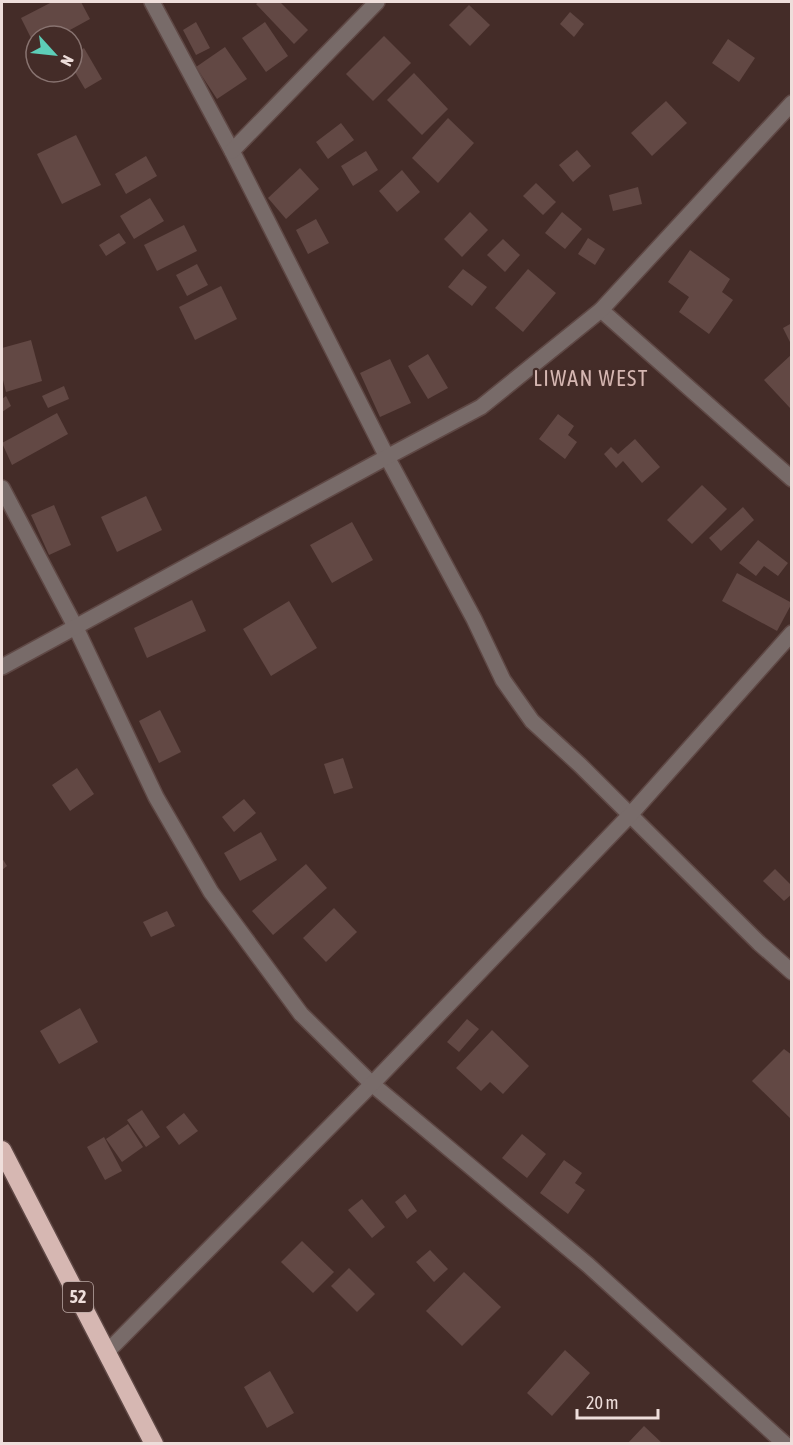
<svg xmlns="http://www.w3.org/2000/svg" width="793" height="1445" viewBox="0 0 793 1445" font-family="'Asap Condensed',sans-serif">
	<rect width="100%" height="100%" fill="#442c28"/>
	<g fill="#624844">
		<polygon points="52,2 81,2 90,19 59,36 36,36 36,48 21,18"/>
		<polygon points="259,2 280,2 308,30 294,44 256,4"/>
		<polygon points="469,5 490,25 470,46 449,25"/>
		<polygon points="570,12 584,24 574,37 560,24"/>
		<polygon points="196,22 210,48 196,55 183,30"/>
		<polygon points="265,22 288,56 266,72 242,38"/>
		<polygon points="384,36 411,63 373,101 346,74"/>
		<polygon points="728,39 755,58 739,82 712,63"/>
		<polygon points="225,47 247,79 217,99 196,67"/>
		<polygon points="84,48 102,79 85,89 72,67 72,56"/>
		<polygon points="414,73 448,109 422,135 387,100"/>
		<polygon points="666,101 687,123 652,156 631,133"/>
		<polygon points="448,118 474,143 438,183 412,158"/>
		<polygon points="341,123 354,140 328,159 316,142"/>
		<polygon points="76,135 101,185 62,204 37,154"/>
		<polygon points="577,150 591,166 573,182 559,165"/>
		<polygon points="366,151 378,170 353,186 341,166"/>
		<polygon points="146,156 157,176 126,194 115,174"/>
		<polygon points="300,168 319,189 286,219 268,198"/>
		<polygon points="402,170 420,192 397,212 379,191"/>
		<polygon points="536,183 556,202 543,215 523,196"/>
		<polygon points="638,187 642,204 613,211 609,195"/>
		<polygon points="150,198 164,221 134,239 120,216"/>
		<polygon points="470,212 488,230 462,257 444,239"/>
		<polygon points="562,212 582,229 565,249 545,233"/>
		<polygon points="316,219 329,243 308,254 296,230"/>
		<polygon points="184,225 197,251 157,271 144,245"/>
		<polygon points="119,233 126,243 106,256 99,245"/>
		<polygon points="588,238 605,249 595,265 578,254"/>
		<polygon points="503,239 520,255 505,272 487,255"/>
		<polygon points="690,250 730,279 722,292 733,300 709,334 679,312 689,297 668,282"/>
		<polygon points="197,264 208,285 187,296 176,275"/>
		<polygon points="463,269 487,287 472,306 448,287"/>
		<polygon points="528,269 556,293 523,332 495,308"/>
		<polygon points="221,286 237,319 195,340 179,307"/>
		<polygon points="792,323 792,346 783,328"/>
		<polygon points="31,340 42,381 6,392 2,376 2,348"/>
		<polygon points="428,354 448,388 428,399 408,366"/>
		<polygon points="792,354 792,406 790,408 764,380"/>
		<polygon points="390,359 411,403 380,417 360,373"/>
		<polygon points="64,386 69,399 48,408 42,396"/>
		<polygon points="6,396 11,406 2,412 2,399"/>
		<polygon points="57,413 68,434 12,465 2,443"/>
		<polygon points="558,414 574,426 568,435 577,442 565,459 539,439"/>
		<polygon points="635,439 660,467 642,483 623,461 616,468 604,454 611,447 618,454"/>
		<polygon points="702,485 727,509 692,544 667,520"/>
		<polygon points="146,496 162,530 117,552 101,517"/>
		<polygon points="54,505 71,545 49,555 31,515"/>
		<polygon points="743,507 754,520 721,551 709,538"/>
		<polygon points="352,522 373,560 332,583 310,545"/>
		<polygon points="758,540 788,563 778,576 764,566 756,576 739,563"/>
		<polygon points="737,573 792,603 777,631 722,601"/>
		<polygon points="192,600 206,631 147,658 134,628"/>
		<polygon points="289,601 317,648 271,676 243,629"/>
		<polygon points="160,710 181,752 159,763 139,721"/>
		<polygon points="343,758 353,788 334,794 324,764"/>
		<polygon points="77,768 94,794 70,811 52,785"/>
		<polygon points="244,799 256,813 234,832 222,817"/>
		<polygon points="261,832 277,860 240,881 224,853"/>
		<polygon points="2,858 7,866 2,870"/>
		<polygon points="306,864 327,888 273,935 252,911"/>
		<polygon points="775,869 792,886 792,894 784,901 763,881"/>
		<polygon points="334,908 357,932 326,962 303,938"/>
		<polygon points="167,911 175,926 151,937 143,922"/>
		<polygon points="80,1008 98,1042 59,1064 40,1031"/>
		<polygon points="467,1019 479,1029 459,1052 447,1042"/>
		<polygon points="492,1030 529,1066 503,1094 490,1082 481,1091 456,1068"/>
		<polygon points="784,1049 792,1055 792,1120 752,1081"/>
		<polygon points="142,1110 160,1137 146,1147 127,1120"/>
		<polygon points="184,1113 198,1131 179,1145 166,1127"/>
		<polygon points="128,1124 143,1147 122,1162 106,1139"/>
		<polygon points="522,1134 546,1154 527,1178 502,1158"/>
		<polygon points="104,1137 122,1171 105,1180 87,1147"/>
		<polygon points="564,1160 582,1173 575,1183 585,1190 568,1214 540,1193"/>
		<polygon points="405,1194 417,1211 407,1219 395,1202"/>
		<polygon points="362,1199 385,1227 372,1238 348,1210"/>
		<polygon points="302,1241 334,1272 313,1293 281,1262"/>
		<polygon points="430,1250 448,1269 434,1282 416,1262"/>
		<polygon points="349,1268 375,1294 357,1312 331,1286"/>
		<polygon points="464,1272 501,1307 462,1346 426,1311"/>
		<polygon points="565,1350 590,1373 552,1416 527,1393"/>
		<polygon points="270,1371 294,1413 267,1428 244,1387"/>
		<polygon points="644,1426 663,1444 627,1444"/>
	</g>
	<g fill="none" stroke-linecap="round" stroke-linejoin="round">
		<defs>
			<g id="minor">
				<polyline points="152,2 232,151 387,457 474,619 503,680 532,721 580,765 759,943 792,972"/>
				<polyline points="232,151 377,2"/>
				<polyline points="601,310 792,479"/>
				<polyline points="2,488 76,628 156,797 211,892 301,1014 372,1084 588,1265 785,1444"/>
				<polyline points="2,667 387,457 481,407 601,310 792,103"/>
				<polyline points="107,1352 372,1084 630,815 792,633"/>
			</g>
			<polyline id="highway" points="2,1150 154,1444"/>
		</defs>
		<use href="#minor" stroke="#5f4845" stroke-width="18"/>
		<use href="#highway" stroke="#5f4845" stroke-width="21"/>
		<use href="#minor" stroke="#786b69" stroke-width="15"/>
		<use href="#highway" stroke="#d6b7b2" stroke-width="18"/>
	</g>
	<g text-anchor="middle" stroke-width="4.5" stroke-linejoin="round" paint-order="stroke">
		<rect fill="#442c28" stroke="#bba9a5" stroke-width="1.5" x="63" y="1282" width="30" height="30" rx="4.5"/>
		<g font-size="18" font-weight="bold" fill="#eededb">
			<text x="78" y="1303">52</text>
		</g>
		<g font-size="22" letter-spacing="1.5" fill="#d5b6b1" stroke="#442c28">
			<text x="591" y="386">LIWAN WEST</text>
		</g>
	</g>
	<rect width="793" height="1445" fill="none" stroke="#eededb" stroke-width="6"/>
	<g transform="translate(54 54) rotate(117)"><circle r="28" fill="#442c28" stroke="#887370" stroke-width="1.5"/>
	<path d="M0-4.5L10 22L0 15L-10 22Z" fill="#5dceb8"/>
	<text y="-9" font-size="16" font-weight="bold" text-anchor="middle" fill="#eededb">N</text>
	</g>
	<path d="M577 1409v9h81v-9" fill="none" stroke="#eededb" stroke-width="3"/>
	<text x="586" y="1409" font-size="18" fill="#eededb" stroke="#442c28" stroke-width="4.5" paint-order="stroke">20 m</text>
</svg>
